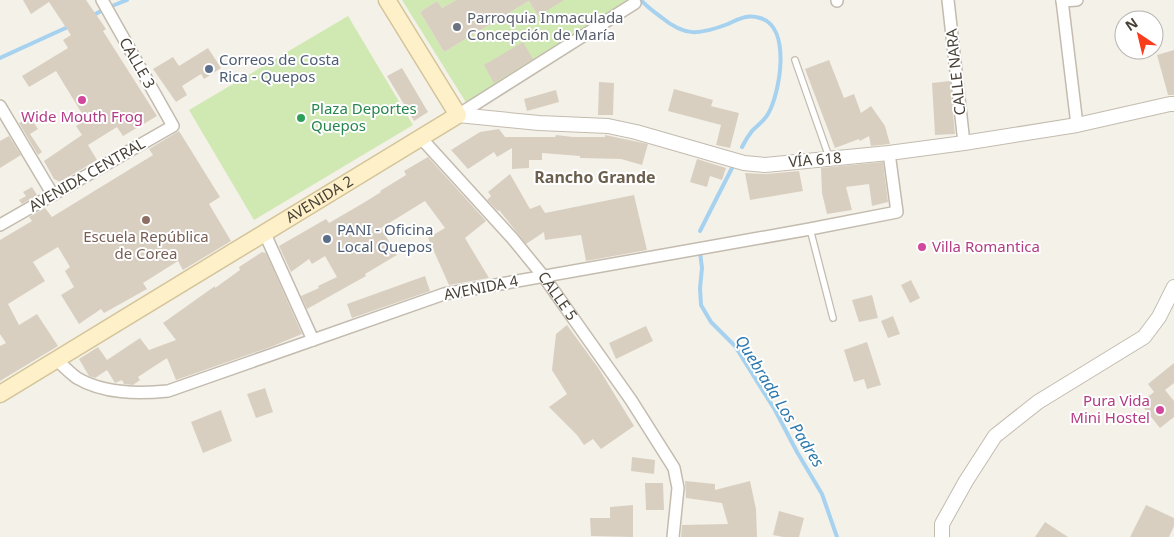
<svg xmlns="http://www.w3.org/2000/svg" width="1174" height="537" viewBox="0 0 1174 537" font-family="'Noto Sans',sans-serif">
	<rect width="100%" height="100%" fill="#f4f1e9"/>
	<g fill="#d0e8b2">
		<polygon points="402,0 456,0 442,8 437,1 420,12 444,52 529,1 538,16 552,0 627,0 467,104"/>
		<polygon points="348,16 413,125 254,220 189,110"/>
	</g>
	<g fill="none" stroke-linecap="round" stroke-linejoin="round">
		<g stroke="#a6d2f0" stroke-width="4">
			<path d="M641,0c6,7 13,12 20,17 24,20 38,18 67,7 10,-5 20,-10 32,-6 32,9 20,75 8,96 -4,7 -10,11 -16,17 -4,5 -7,10 -10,16"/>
			<polyline points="112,6 127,0"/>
			<polyline points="92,16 101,11"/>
			<polyline points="0,58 70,26"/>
			<polyline points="700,231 733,166"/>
			<polyline points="700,252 702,268 700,288 701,305 711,322 735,346 775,410 797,452 822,494 837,537"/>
		</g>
	</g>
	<g fill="#d9cfc1">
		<polygon points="23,0 86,0 106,29 103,31 157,116 123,136 117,127 88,145 97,160 60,182 54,179 44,161 82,135 76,126 86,120 56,71 29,87 22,76 68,48 63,40 71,35 49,2 31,14"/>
		<polygon points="456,0 564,0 538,16 529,1 444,52 420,12 437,1 442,8"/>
		<polygon points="523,42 533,59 494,83 484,65"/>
		<polygon points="208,48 221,68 204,79 201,74 182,86 187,95 176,102 153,69 173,57 179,66"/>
		<polygon points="1174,50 1174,95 1168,95 1157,55"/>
		<polygon points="829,60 844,98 854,94 861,113 871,106 885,126 890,144 871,146 869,136 860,141 859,139 835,148 805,69"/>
		<polygon points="402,68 428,112 414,121 387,76"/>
		<polygon points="950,81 955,134 935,135 932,83"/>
		<polygon points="599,82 614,83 613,115 598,115"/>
		<polygon points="674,89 713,100 711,106 739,113 730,148 716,145 721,125 668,111"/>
		<polygon points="556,90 559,102 527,111 524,99"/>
		<polygon points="30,117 38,129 30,134 42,152 38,155 19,123"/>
		<polygon points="499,129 505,137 555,137 556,135 573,137 605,137 605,135 648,144 642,165 621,159 580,158 580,156 542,153 542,160 529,160 529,168 512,169 512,148 497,157 494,152 468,169 451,150 480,132"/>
		<polygon points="179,131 220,197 209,204 231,241 183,270 178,261 143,283 147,289 104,313 101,309 79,324 61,295 74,287 65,271 70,267 58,247 33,262 45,281 8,304 19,325 37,314 58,346 0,381 0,346 6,343 0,334 0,240 32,221 29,217 45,208 52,217 153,155 149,149"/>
		<polygon points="9,136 21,155 0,168 0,141"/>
		<polygon points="428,157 486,221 465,238 489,278 449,285 428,238 445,228 425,201 381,228 397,255 365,274 366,276 307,309 301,296 319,288 318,286 337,277 325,256 312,264 309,259 291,272 279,246 326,219 329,223 365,202 381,192 380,191 406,175 404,171"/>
		<polygon points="697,159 726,168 722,180 710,176 707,187 690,182"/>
		<polygon points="883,162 888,202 872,206 869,184 846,187 852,210 827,214 822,193 821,168"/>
		<polygon points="799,171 803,191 750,200 745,173 766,174"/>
		<polygon points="510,174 530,209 540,205 545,213 634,195 647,250 586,261 581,235 545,240 544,232 526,244 499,210 498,211 487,200 491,196 488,192"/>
		<polygon points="32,187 37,195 22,204 19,200 26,196 23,192"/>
		<polygon points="262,252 266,253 302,334 273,346 176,380 167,358 138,377 140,380 133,385 124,384 122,380 115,383 107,370 95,378 89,376 79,359 98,347 107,360 140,338 149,350 176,340 163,323 215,286 215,288 240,270 239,267"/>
		<polygon points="425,276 430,291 352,318 347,304"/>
		<polygon points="911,280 920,298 910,303 901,285"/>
		<polygon points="872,295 878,318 859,322 852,300"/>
		<polygon points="893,316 900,334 888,338 881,321"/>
		<polygon points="567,325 599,369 634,426 601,449 593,439 584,445 577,435 549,407 567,394 552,370 556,334"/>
		<polygon points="646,326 653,341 616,359 609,343"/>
		<polygon points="867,342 881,385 867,389 864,379 854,382 844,350"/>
		<polygon points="1174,363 1174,383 1165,390 1174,401 1174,417 1160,428 1140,403 1154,392 1148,384"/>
		<polygon points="265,388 273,412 256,418 247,394"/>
		<polygon points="221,410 232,441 203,453 191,422"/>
		<polygon points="632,457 655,460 654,474 631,471"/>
		<polygon points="685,481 715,484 715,490 750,481 756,509 757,537 681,537 682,525 728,524 722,503 686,498"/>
		<polygon points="645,483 663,483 664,510 646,510"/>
		<polygon points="633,505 633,537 591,536 590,518 610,518 610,507"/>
		<polygon points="1146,505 1174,518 1174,526 1169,537 1130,537"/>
		<polygon points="779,511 804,518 799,537 783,537 773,535"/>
		<polygon points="1045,522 1068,537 1035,537"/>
	</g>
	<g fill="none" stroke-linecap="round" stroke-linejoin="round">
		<defs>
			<g id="service">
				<polyline points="795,60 829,157"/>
				<polyline points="810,229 833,318"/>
			</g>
			<g id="minor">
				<polyline points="837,0 837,1"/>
				<polyline points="948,0 964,143"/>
				<polyline points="1062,0 1077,125"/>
				<polyline points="1062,1 1077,0"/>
				<polyline points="0,106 53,195"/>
				<polyline points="458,115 635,3"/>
				<path id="s1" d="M421,138l92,101 31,38 87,123 43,68 4,20 -5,49"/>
				<polyline points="0,225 173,126 102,0"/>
				<polyline points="265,234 313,340"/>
				<path d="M57,360c6,6 13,13 20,18 27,16 61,16 91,13l276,-97 366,-65 87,-17 -8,-59"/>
			</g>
			<g id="tertiary">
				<polyline points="458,115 539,123 608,126 636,132 744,163 765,165 889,153 964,143 1077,125 1170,104 1174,104"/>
				<polyline points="942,537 942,524 966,481 995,436 1038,402 1144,337 1159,317 1174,287"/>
			</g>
			<g id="secondary">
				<path id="s2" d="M0,394l458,-279 -71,-115"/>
			</g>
		</defs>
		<use href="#service" stroke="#c3bbae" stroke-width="8"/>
		<use href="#minor" stroke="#c3bbae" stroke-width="14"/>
		<use href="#tertiary" stroke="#c3bbae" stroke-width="16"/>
		<use href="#secondary" stroke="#d4c499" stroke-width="19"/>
		<use href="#service" stroke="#fff" stroke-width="5.5"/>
		<use href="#minor" stroke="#fff" stroke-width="11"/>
		<use href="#tertiary" stroke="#fff" stroke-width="14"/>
		<use href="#secondary" stroke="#fef1c9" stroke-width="16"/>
	</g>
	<circle fill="#6b7280" stroke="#fff" stroke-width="2" cx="457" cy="27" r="5"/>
	<g fill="#5c6f8a" stroke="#fff" stroke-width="2">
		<circle cx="209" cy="69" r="5"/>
		<circle cx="327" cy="239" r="5"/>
	</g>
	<g fill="#d1479c" stroke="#fff" stroke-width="2">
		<circle cx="82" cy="100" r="5"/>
		<circle cx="922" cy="247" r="5"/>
		<circle cx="1160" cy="410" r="5"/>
	</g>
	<circle fill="#2e9e5b" stroke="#fff" stroke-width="2" cx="301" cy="118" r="5"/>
	<circle fill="#8d6e63" stroke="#fff" stroke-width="2" cx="146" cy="220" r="5"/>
	<g text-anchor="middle" stroke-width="4" stroke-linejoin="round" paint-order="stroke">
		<g font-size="15" fill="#5b616d" stroke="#fff" text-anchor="start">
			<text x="467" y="23">Parroquia Inmaculada<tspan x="467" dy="17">Concepción de María</tspan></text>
		</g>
		<g font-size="15" fill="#4e5e75" stroke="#fff" text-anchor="start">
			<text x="219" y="65">Correos de Costa<tspan x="219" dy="17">Rica - Quepos</tspan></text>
			<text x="337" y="235">PANI - Oficina<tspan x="337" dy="17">Local Quepos</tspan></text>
		</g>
		<g font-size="15" fill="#484137" stroke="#fff">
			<text transform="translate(137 63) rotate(60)" y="5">CALLE 3</text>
			<text transform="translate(956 72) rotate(-96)" y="5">CALLE NARA</text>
			<text transform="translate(815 160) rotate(-5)" y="5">VÍA 618</text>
			<text transform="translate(87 175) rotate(-30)" y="5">AVENIDA CENTRAL</text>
			<text dy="5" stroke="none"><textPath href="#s2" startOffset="374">AVENIDA 2</textPath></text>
			<text transform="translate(481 288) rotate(-11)" y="5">AVENIDA 4</text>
			<text dy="5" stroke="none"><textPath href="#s1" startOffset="209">CALLE 5</textPath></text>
		</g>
		<g font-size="15" fill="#27864d" stroke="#fff" text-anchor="start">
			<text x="311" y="114">Plaza Deportes<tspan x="311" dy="17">Quepos</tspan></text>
		</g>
		<g font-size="15" fill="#b23c85" stroke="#fff">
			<text x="82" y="122">Wide Mouth Frog</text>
			<text x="932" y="252" text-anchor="start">Villa Romantica</text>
			<text x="1150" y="406" text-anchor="end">Pura Vida<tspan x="1150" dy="17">Mini Hostel</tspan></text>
		</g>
		<g font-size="15" fill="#785e54" stroke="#fff">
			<text x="146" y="242">Escuela República<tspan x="146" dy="17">de Corea</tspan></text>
		</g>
		<g font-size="16" font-weight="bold" fill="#6b5f4e" stroke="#fff">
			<text x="595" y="183">Rancho Grande</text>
		</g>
		<g font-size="16" font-style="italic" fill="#2e78ac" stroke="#fff">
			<text transform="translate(780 401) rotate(58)" y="6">Quebrada Los Padres</text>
		</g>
	</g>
	<g transform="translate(1139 35) rotate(325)"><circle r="24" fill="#ffffff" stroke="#b6b3af"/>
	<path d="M0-4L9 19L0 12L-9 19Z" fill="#f83c1c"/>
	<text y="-8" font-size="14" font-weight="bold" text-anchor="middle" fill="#484137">N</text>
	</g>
</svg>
